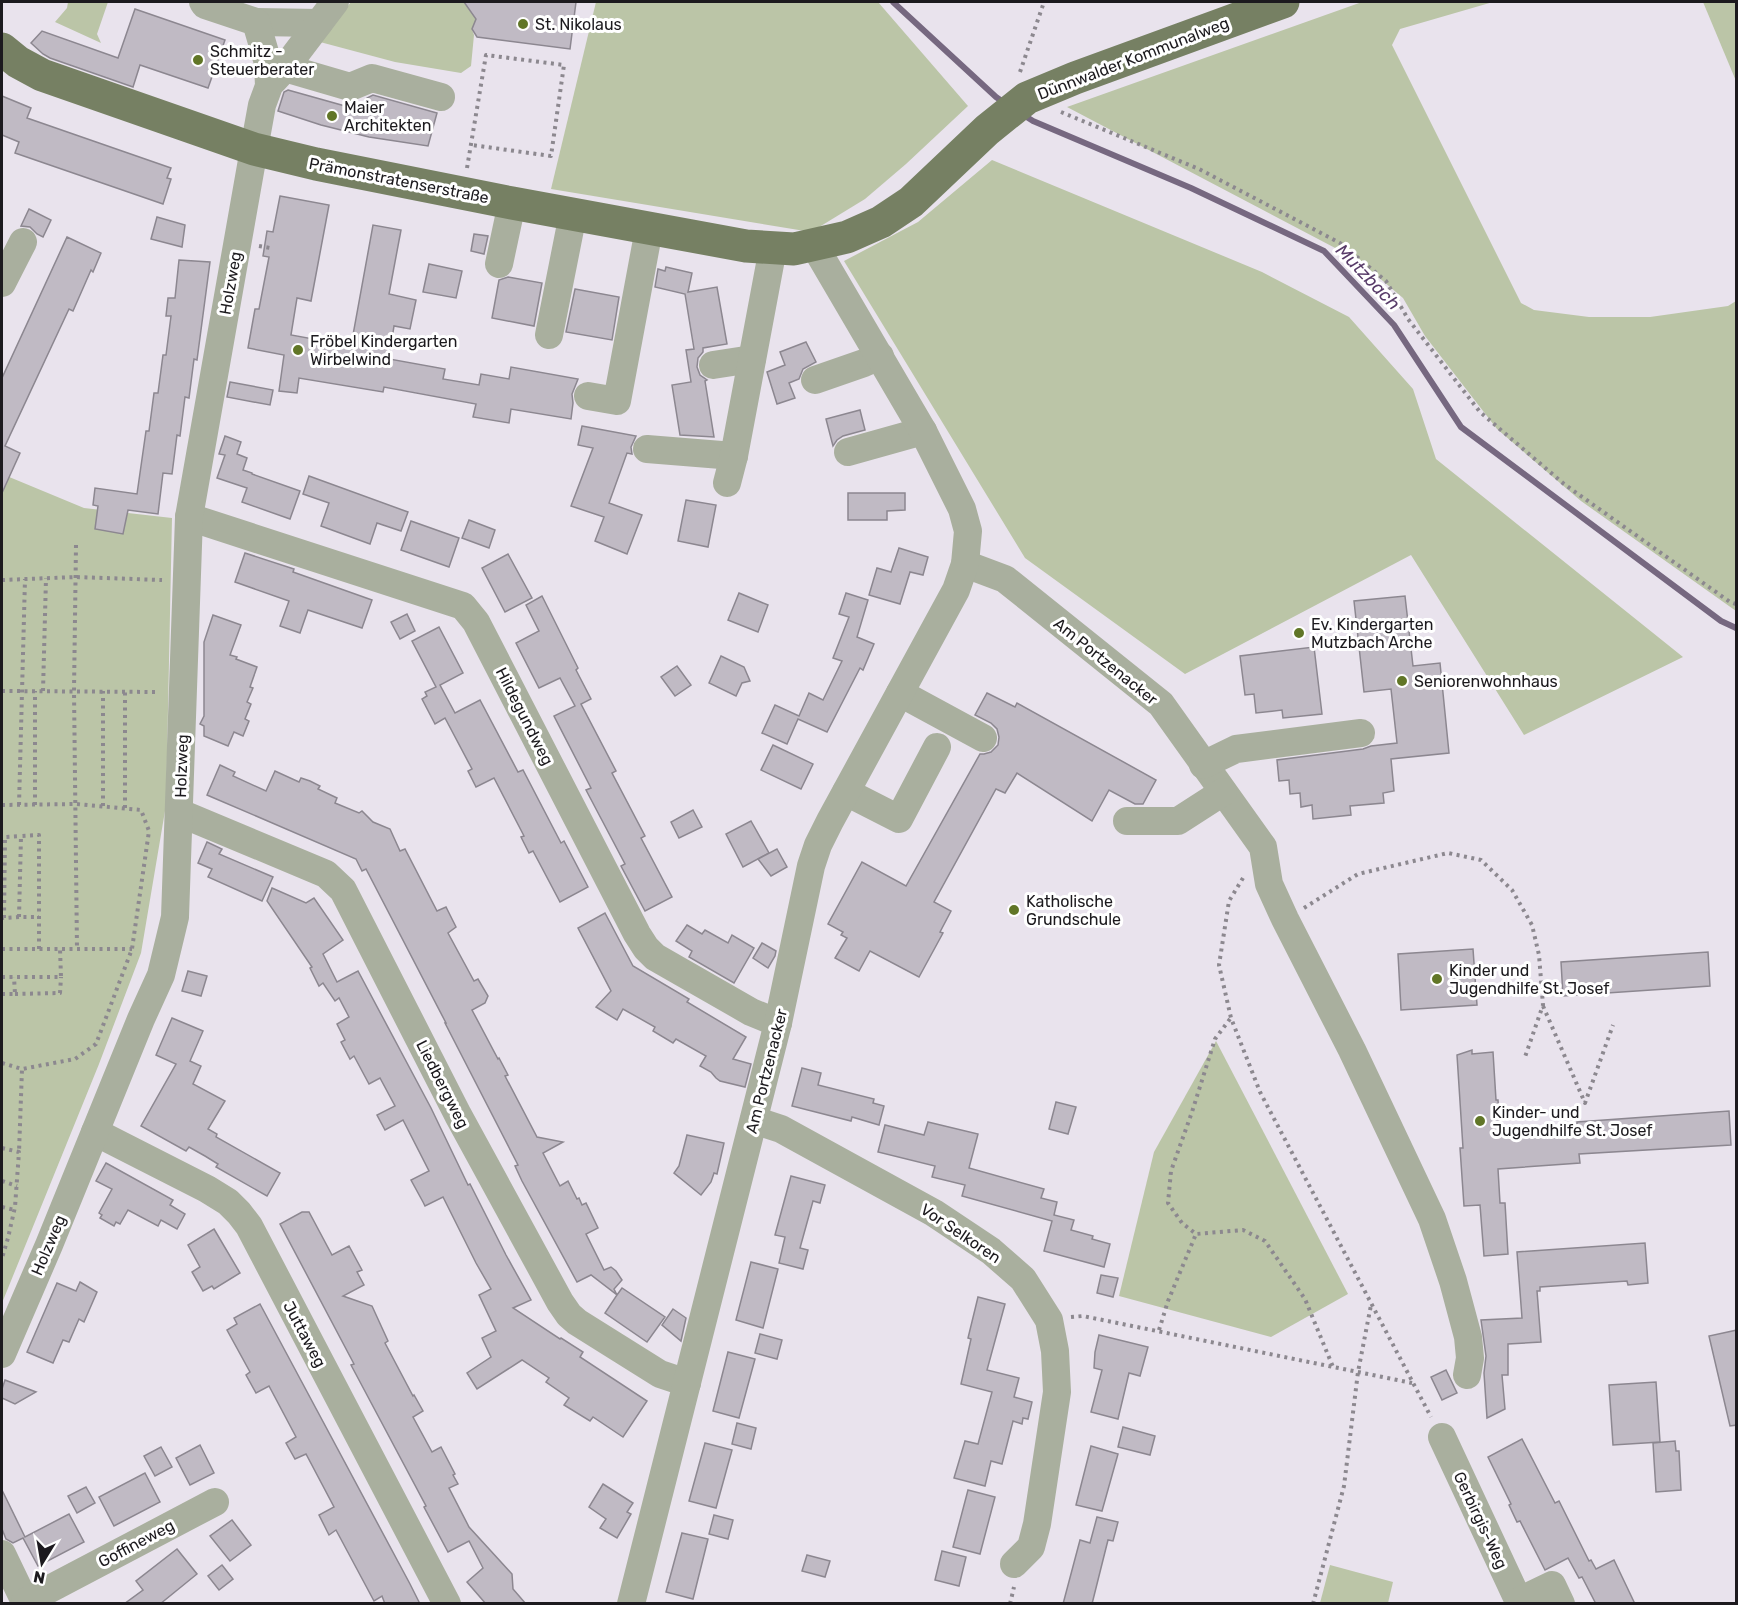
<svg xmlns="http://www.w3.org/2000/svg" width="1738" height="1605" viewBox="0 0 1738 1605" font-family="Rubik,sans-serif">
	<rect width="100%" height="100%" fill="#e9e3ed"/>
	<g fill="#bbc5a7">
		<polygon points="68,2 108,2 97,34 101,43 55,22 67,8"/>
		<polygon points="351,2 473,2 471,4 471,12 477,19 472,29 474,35 471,66 461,73 395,62 320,42"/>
		<polygon points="596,2 878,2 968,106 906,164 865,199 811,232 551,189"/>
		<polygon points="1362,2 1493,2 1400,29 1392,45 1521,303 1534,310 1589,317 1650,317 1728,306 1736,301 1736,611 1581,501 1497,429 1425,336 1403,298 1358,260 1067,107"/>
		<polygon points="1703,2 1736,2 1736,81"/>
		<polygon points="992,160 1262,272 1349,317 1413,389 1436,459 1683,657 1524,735 1411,555 1185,674 1025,558 844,261 918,222"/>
		<polygon points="2,474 84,508 172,518 166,805 141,953 99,1064 2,1303"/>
		<polygon points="1216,1041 1348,1294 1271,1337 1119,1296 1154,1152"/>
		<polygon points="1330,1565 1393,1582 1388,1603 1320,1603"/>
	</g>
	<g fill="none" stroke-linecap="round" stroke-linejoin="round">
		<g stroke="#766880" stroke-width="6">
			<polyline points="893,2 996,97 1006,104"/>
			<polyline points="1022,114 1033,121 1191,188 1324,251 1394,325 1461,427 1721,621 1736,628"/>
		</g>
	</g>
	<g fill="#c0bac4" stroke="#8c8790" stroke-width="1.5">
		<polygon points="464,2 576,2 570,49 477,37 472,29 476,19"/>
		<polygon points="135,9 225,40 208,88 140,65 133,87 50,58 43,54 31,43 42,31 118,58"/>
		<polygon points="288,90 363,111 367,98 373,95 437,113 428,146 369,137 321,125 278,111 284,92"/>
		<polygon points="2,96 31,108 27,118 171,168 167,178 171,179 163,204 15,153 19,142 2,135"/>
		<polygon points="280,196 329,205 311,301 297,298 291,335 351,346 373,225 401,230 389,294 416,300 410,329 394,326 389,359 445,369 443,379 479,385 481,374 509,379 511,367 578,379 572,394 573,403 571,419 511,409 509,423 473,417 476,404 384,387 383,392 299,378 297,393 279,391 284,355 248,348 255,309 259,309 269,257 263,256 267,231 273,232"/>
		<polygon points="29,209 51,220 43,237 37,234 30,227 21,226"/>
		<polygon points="157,217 185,225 182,247 151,239"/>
		<polygon points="474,234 488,236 484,254 471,251"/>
		<polygon points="67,237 101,253 93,272 91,270 73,311 69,309 5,446 20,453 2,493 2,378"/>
		<polygon points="179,260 210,262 197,360 194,359 189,398 185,397 180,436 177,435 172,474 163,473 158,514 128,510 123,534 95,529 98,506 93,505 95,488 137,494 146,431 149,431 154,393 158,393 163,355 166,355 171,316 166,316 168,298 175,298"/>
		<polygon points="429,264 462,271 456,298 423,292"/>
		<polygon points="666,267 692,273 688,292 717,287 727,344 703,348 703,352 698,358 697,367 700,375 707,380 705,381 714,437 680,435 672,385 691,382 686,350 694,349 685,294 655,287 658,269 665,271"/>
		<polygon points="508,277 542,283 534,326 492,318 499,280"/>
		<polygon points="575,289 619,297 612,340 566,332"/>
		<polygon points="806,342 816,362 803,369 799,379 789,383 795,398 777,404 767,372 785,365 780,352"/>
		<polygon points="230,382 273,390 270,405 227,397"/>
		<polygon points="860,410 865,430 843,436 837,440 833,446 826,419"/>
		<polygon points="582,426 636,436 631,447 632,454 627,453 609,503 642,515 627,554 595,541 604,517 571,506 593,448 578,445"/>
		<polygon points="225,436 241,442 237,454 247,458 243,470 252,473 252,474 300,491 290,519 242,502 247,488 217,478 225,455 219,454"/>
		<polygon points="309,476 408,512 401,531 377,523 370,544 321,526 329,503 303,494"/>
		<polygon points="848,493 905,493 905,510 887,511 887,520 848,520"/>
		<polygon points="686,500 716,505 708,547 678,541"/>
		<polygon points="469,520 495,530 489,548 462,538"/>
		<polygon points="411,521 459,538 449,567 401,550"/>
		<polygon points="899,548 928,557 923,575 910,572 900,604 869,595 877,568 891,572"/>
		<polygon points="245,553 294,569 293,572 372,600 362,628 308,610 300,633 280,626 289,601 235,582"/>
		<polygon points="508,554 532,598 505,612 482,568"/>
		<polygon points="739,593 768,605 758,632 728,620"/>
		<polygon points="846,593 868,600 857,637 874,644 863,670 860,668 827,732 798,719 787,744 762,733 775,705 799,716 809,693 823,700 842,661 833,658 849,617 839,614"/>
		<polygon points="542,596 578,668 576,670 591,699 581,704 616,771 612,773 645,836 641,838 672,897 645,911 621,866 625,864 586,790 591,788 554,716 575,706 560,678 539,688 516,643 539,631 526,605"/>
		<polygon points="1405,596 1413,666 1440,663 1449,753 1391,759 1394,791 1383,793 1384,803 1350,806 1351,815 1313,819 1312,805 1301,807 1300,793 1290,794 1289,780 1279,781 1277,760 1363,749 1371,746 1397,743 1391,689 1364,692 1354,601"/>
		<polygon points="407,614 415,631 400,639 391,622"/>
		<polygon points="213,615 241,625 230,655 237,657 236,659 257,667 250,687 253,688 247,702 251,704 245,719 249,721 243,736 234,732 228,746 204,736 204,726 200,724 204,716 204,642"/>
		<polygon points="439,627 463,673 440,685 455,713 480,700 518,772 523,770 561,843 564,841 588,887 560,902 533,851 529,853 521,837 524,836 494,778 476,787 468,771 472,769 445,718 435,724 422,699 427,696 425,692 436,687 412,641"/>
		<polygon points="1314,647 1322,714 1283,718 1282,710 1256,713 1254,694 1245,695 1240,656"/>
		<polygon points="721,656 744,667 750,681 742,683 736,696 709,683"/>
		<polygon points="677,666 691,685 675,696 661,677"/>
		<polygon points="987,693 1015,707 1017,703 1156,780 1143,804 1135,804 1109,790 1092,821 1017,773 1005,793 996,789 934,902 951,911 940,932 943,933 919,977 870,951 859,971 835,958 847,938 841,935 843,932 828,924 862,862 906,886 980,754 984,754 991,752 998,745 999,737 997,729 991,723 975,715"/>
		<polygon points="773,745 813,764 801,789 761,770"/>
		<polygon points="220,765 235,772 233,776 266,791 275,771 299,782 301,778 310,781 320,786 318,789 337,798 335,803 359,813 362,811 373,822 390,829 400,851 405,849 437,911 446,907 456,927 448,933 474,981 478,979 488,996 485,1003 472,1010 498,1059 499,1058 508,1075 505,1076 537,1137 563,1142 543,1153 560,1186 568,1181 577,1199 579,1198 582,1205 586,1203 598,1228 586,1234 604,1270 611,1267 616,1271 622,1280 614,1289 617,1295 622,1288 665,1317 647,1342 605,1313 617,1295 591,1275 577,1282 522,1181 515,1166 518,1165 445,1023 446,1023 366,869 362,871 356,859 207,795"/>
		<polygon points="693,810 702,827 679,838 671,822"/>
		<polygon points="751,821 769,853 743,867 726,834"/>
		<polygon points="207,842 222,849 219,854 273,877 262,901 208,877 212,869 198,863"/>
		<polygon points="777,849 787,867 771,876 758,859"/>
		<polygon points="272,888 306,903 314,898 343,940 323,954 337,982 358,971 431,1108 468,1185 470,1184 506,1255 531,1300 513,1308 560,1339 561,1338 583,1352 580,1357 647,1401 623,1437 593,1417 590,1421 564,1405 569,1398 546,1382 549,1378 522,1360 477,1389 467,1373 491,1357 482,1338 496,1331 479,1295 491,1289 476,1263 443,1197 425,1206 423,1202 411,1180 429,1171 403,1120 385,1130 377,1115 395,1106 380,1078 369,1084 354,1056 350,1059 341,1042 345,1040 337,1024 349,1017 339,998 335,1001 323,983 319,986 310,968 312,967 267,901"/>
		<polygon points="605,913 633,966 689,999 687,1002 746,1037 733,1059 751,1064 745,1087 720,1081 716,1078 711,1072 700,1066 706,1056 676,1039 673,1043 653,1031 655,1027 623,1009 617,1020 596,1007 611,991 578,928"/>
		<polygon points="687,925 702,934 705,930 728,943 732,935 754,948 734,983 689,957 692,951 676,941"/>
		<polygon points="762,943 776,951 775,956 768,968 753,958"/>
		<polygon points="1473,949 1477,1005 1401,1010 1398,954"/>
		<polygon points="1708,952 1710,986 1563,996 1561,962"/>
		<polygon points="188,971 207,976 201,996 182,991"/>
		<polygon points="172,1018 203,1031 190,1061 201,1066 193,1084 225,1101 208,1129 217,1134 216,1137 280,1173 267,1196 216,1167 218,1164 205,1156 189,1147 186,1151 141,1126 176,1064 156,1055"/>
		<polygon points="1472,1050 1472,1054 1493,1052 1496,1100 1498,1100 1500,1136 1577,1130 1577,1122 1729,1111 1731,1145 1579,1154 1580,1163 1498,1169 1500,1203 1505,1203 1508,1254 1484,1256 1480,1205 1464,1206 1460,1148 1463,1148 1457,1055"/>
		<polygon points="802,1068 821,1073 818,1085 874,1099 873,1103 884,1106 879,1125 852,1117 851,1121 792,1106"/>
		<polygon points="1056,1102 1076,1107 1068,1134 1049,1129"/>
		<polygon points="928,1122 978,1134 969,1168 1044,1189 1041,1198 1057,1202 1054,1215 1074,1220 1071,1230 1093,1236 1092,1239 1110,1244 1104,1267 1044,1251 1052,1221 962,1196 965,1185 932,1177 935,1166 878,1152 885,1125 924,1135"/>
		<polygon points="687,1135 724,1143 717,1174 714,1173 711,1182 701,1195 674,1173 679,1166"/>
		<polygon points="106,1163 173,1200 170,1205 185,1214 177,1229 161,1220 158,1226 128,1210 120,1224 116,1222 114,1226 100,1218 102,1215 99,1213 112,1189 96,1181"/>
		<polygon points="791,1176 825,1185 820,1203 813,1201 800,1248 808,1250 803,1269 779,1263 785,1237 775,1235"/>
		<polygon points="302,1212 309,1212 332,1255 349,1246 362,1270 357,1272 364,1285 343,1296 372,1306 388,1341 385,1343 413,1396 414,1395 423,1411 413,1417 432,1452 441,1447 455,1474 453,1475 458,1484 449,1488 469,1527 512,1574 513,1589 526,1604 486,1604 467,1582 483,1568 469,1541 448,1552 424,1507 426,1506 351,1365 354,1364 280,1224"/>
		<polygon points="214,1229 240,1273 214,1289 212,1286 203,1291 192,1272 200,1267 188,1245"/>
		<polygon points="1645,1243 1648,1283 1628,1285 1627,1281 1540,1287 1540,1291 1537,1291 1541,1342 1508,1344 1508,1375 1502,1375 1505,1409 1487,1418 1484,1373 1486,1356 1481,1320 1522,1318 1517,1252"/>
		<polygon points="751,1262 778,1269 763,1328 736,1320"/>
		<polygon points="1101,1275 1118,1278 1113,1297 1097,1293"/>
		<polygon points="80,1282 97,1292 84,1322 79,1319 69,1342 63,1340 53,1363 27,1352 57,1283 76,1291"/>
		<polygon points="978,1297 1005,1304 987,1370 1019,1378 1014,1397 1032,1402 1028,1419 1023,1418 1022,1424 1013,1421 1002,1464 991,1461 985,1486 954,1478 965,1441 978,1444 992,1392 961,1384 971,1339 968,1338"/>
		<polygon points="260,1304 410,1584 420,1604 385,1604 382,1596 374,1601 336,1530 329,1535 319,1515 334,1507 306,1454 295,1459 286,1443 296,1437 269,1386 256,1393 246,1375 250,1372 227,1330 237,1324 234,1318"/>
		<polygon points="673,1309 686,1318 681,1341 662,1325"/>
		<polygon points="1737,1330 1737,1425 1730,1426 1709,1336"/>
		<polygon points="760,1334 782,1340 777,1359 755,1353"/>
		<polygon points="1099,1335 1148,1347 1140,1376 1129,1373 1118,1419 1091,1412 1102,1370 1094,1368 1095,1352"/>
		<polygon points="728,1352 755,1359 739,1418 713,1411"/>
		<polygon points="1446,1370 1457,1393 1442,1400 1431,1377"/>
		<polygon points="5,1380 36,1392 15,1404 2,1398 2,1389"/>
		<polygon points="1656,1382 1660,1442 1613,1445 1609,1385"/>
		<polygon points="737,1423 756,1428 751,1449 732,1444"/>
		<polygon points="1123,1427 1155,1436 1150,1455 1118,1447"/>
		<polygon points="1522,1439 1555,1503 1559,1501 1589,1561 1591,1560 1596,1569 1614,1560 1635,1604 1596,1604 1582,1577 1579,1578 1568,1558 1545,1570 1520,1521 1517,1522 1509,1505 1511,1504 1488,1457"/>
		<polygon points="1675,1441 1676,1451 1679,1451 1681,1490 1656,1492 1653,1443"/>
		<polygon points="705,1443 732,1450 716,1508 689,1501"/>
		<polygon points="200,1445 214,1473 190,1485 176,1458"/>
		<polygon points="1091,1446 1118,1454 1102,1511 1076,1505"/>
		<polygon points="161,1447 172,1467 155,1476 144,1456"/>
		<polygon points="145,1473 160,1502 114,1526 99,1497"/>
		<polygon points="603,1484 633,1503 627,1512 631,1514 617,1538 600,1528 606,1519 589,1507"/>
		<polygon points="86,1487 95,1503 77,1513 68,1496"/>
		<polygon points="2,1490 25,1537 69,1514 84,1542 38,1566 23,1538 13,1543 6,1539 2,1529"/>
		<polygon points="968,1490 995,1497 980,1554 953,1547"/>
		<polygon points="714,1515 733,1520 728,1539 709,1534"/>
		<polygon points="1097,1517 1118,1522 1113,1541 1108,1540 1092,1604 1063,1604 1080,1540 1090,1543"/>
		<polygon points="232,1520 251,1545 230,1561 210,1536"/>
		<polygon points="682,1533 708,1539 693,1599 666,1592"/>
		<polygon points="177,1549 197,1574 160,1604 124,1604 143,1590 136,1581"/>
		<polygon points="942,1551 966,1557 959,1586 935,1580"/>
		<polygon points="807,1555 830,1561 825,1577 802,1571"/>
		<polygon points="222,1565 233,1579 219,1590 208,1576"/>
	</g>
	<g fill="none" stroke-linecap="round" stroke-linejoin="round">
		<g stroke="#8c888f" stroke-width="4" stroke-dasharray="3 4.5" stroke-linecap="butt">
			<polyline points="1020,72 1044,2"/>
			<polyline points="1061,112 1199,169 1340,243 1386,281 1408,319 1480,412 1564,484 1730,602 1736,604"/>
			<polyline points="467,168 486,55 564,65 551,156 472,145"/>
			<polyline points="259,246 270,248"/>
			<polyline points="76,545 74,691 77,949"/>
			<polyline points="2,580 76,577 162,580"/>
			<polyline points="2,691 157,692"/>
			<polyline points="43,691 46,578"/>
			<polyline points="2,805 76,804 141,810 149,831 132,949 96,1044 75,1059 22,1069"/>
			<polyline points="19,805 25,579"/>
			<polyline points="35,805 35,691"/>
			<polyline points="103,806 103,691"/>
			<polyline points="125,808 125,692"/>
			<polyline points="1243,878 1229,901 1219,965 1231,1018 1260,1092 1431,1417"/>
			<polyline points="1304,908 1358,874 1448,853 1481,860 1512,890 1532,925 1539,955 1543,1005 1525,1057"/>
			<polyline points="19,917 4,918 5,837 21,836"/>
			<polyline points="2,949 132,949"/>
			<polyline points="39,949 39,835 21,836 19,917 39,917"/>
			<polyline points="2,977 61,977 60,949"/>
			<polyline points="2,994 15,994 14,977"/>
			<polyline points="15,994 60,993 61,977"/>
			<polyline points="1543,1006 1585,1103 1613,1025"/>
			<polyline points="1230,1019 1215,1039 1192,1112 1171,1171 1168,1203 1182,1223 1196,1234 1243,1230 1265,1241 1305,1299 1333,1367"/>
			<polyline points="2,1063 22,1069 19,1152"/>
			<polyline points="2,1148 19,1152 15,1207 8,1238 2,1258"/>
			<polyline points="2,1181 17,1186"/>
			<polyline points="2,1207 15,1210"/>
			<polyline points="1071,1317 1083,1316 1412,1383"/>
			<polyline points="1159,1330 1168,1301 1196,1234"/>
			<polyline points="1010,1604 1014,1587"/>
			<polyline points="1313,1604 1344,1486 1358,1372 1371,1305"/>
		</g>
		<g stroke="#a9af9e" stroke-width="28">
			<polyline points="256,22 319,23"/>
			<polyline points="285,68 350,87 372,78 441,97"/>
			<polyline points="274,80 285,68 335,2"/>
			<polyline points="499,264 512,203"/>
			<polyline points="2,283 23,242"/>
			<polyline points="549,335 573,214"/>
			<polyline points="713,365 752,359"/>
			<polyline points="815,380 864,363 880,356"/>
			<polyline points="588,396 617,401 649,229"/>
			<polyline points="647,449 734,456"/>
			<polyline points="848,452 923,431"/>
			<polyline points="727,483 734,456 773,248"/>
			<polyline points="189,517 463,606 476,622 637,934 646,948 655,957 751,1012 778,1023"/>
			<polyline points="965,564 1005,579 1161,704 1263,847 1269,884 1285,919 1352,1050 1432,1219 1453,1281 1468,1337 1470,1358 1467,1375"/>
			<polyline points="900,693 983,738"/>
			<polyline points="1203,765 1236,749 1361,733"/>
			<polyline points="846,792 899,819 937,747"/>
			<polyline points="180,813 326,874 343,890 458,1115 560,1302 569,1315 577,1322 660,1374 687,1383"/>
			<polyline points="1127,821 1178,821 1223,792"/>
			<polyline points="754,1120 781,1129 934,1213 991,1251 1023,1279 1049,1320 1055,1351 1057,1392 1037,1524 1031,1547 1014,1564"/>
			<polyline points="95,1132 207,1189 228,1202 239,1213 249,1226 447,1604"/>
			<polyline points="2,1354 49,1245 141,1019 161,975 175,917 189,517 254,149 262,105 269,86 268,63 256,22 205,5 203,2"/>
			<polyline points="1442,1437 1520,1604"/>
			<polyline points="2,1554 26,1604"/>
			<polyline points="1519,1601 1552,1585 1561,1604"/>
			<polyline points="25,1602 215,1502"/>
			<polyline points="631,1604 778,1023 811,866 818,845 830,821 956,590 965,564 968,531 962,509 923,431 814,245"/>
		</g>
		<polyline stroke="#768063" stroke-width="33" points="2,49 18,62 42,75 254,149 316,164 512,203 746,246 794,249 847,237 881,222 911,202 987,130 1027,98 1075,78 1283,2"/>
	</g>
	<g fill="#617627" stroke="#fff" stroke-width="2">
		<circle cx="523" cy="24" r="6"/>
		<circle cx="198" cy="60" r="6"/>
		<circle cx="332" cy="116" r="6"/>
		<circle cx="298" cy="350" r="6"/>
		<circle cx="1299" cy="633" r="6"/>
		<circle cx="1402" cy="681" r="6"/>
		<circle cx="1014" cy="910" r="6"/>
		<circle cx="1437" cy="979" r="6"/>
		<circle cx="1480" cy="1121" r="6"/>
	</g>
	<g text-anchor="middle" stroke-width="6" stroke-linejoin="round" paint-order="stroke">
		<g font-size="16" fill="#1c1a1e" stroke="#fff" text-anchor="start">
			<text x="535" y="30">St. Nikolaus</text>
			<text x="210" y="57">Schmitz -<tspan x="210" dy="18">Steuerberater</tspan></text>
			<text x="344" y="113">Maier<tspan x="344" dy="18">Architekten</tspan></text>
			<text x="310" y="347">Fröbel Kindergarten<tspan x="310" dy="18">Wirbelwind</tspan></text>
			<text x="1311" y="630">Ev. Kindergarten<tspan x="1311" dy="18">Mutzbach Arche</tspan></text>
			<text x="1414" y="687">Seniorenwohnhaus</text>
			<text x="1026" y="907">Katholische<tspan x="1026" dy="18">Grundschule</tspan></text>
			<text x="1449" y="976">Kinder und<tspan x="1449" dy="18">Jugendhilfe St. Josef</tspan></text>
			<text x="1492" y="1118">Kinder- und<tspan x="1492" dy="18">Jugendhilfe St. Josef</tspan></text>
		</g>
		<g font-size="16" fill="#1c1a1e" stroke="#fff">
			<text transform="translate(1133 58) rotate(-21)" y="6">Dünnwalder Kommunalweg</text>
			<text transform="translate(399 180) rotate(11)" y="6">Prämonstratenserstraße</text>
			<text transform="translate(230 283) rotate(-80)" y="6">Holzweg</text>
			<text transform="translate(1106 661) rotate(39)" y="6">Am Portzenacker</text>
			<text transform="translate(525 716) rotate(63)" y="6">Hildegundweg</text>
			<text transform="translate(181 766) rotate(-88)" y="6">Holzweg</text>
			<text transform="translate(766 1071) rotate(-76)" y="6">Am Portzenacker</text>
			<text transform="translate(443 1084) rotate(63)" y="6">Liedbergweg</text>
			<text transform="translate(961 1233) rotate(34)" y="6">Vor Selkoren</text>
			<text transform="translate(48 1245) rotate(-67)" y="6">Holzweg</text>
			<text transform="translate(305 1334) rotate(62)" y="6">Juttaweg</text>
			<text transform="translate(1481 1520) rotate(65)" y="6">Gerbirgis-Weg</text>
			<text transform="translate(136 1543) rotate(-28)" y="6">Goffineweg</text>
		</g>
		<g font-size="18" font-style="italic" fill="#583b69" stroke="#fff">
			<text transform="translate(1368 277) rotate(46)" y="6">Mutzbach</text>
		</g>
	</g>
	<rect width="1738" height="1605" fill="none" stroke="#1c1a1e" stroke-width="6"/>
	<g transform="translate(42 1563) rotate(191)" stroke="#ffffff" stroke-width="4.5" paint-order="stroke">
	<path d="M0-4.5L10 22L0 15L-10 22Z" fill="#1c1a1e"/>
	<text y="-9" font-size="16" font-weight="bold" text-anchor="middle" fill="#1c1a1e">N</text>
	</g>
</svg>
